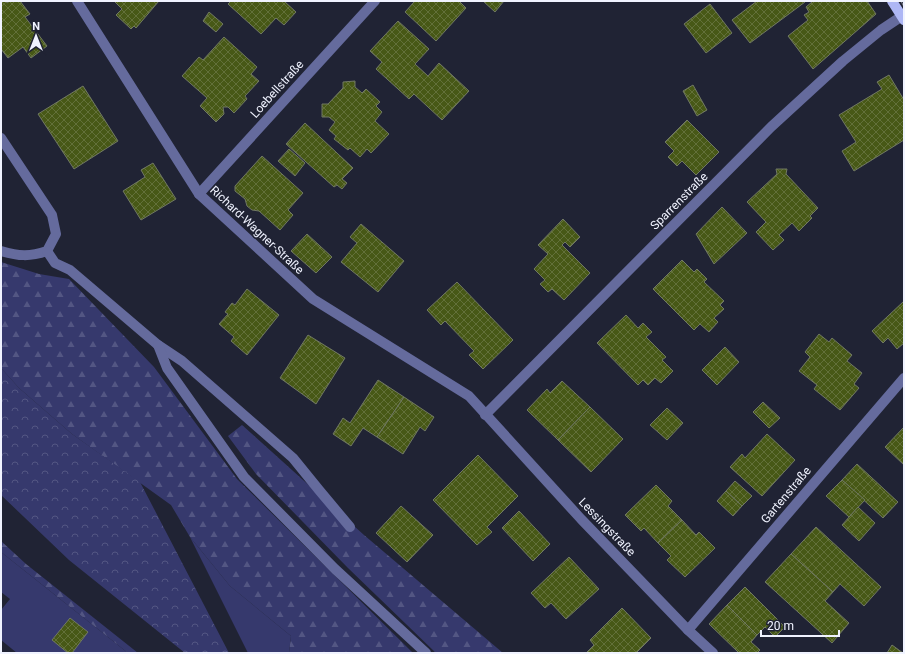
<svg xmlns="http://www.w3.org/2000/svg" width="905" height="654" viewBox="0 0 905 654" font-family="Roboto,sans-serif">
	<defs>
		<pattern id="forest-firs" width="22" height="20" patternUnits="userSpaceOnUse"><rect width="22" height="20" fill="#36396d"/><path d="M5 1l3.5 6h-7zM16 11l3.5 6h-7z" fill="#535683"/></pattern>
		<pattern id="park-crowns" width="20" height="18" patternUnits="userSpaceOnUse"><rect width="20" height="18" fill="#36396d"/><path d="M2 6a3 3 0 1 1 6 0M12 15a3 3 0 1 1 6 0" fill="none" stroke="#535683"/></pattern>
		<pattern id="building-cross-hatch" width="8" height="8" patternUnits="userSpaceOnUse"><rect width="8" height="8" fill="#475816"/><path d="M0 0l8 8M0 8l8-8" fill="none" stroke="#627039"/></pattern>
	</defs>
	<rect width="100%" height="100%" fill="#202334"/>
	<g fill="#36396d">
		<polygon points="190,537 230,586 291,636 289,653 248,653"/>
		<polygon points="1,552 128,653 17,653 1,640 1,610 10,599 1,592"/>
	</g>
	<g fill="url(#forest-firs)">
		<polygon points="1,262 39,274 69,279 154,367 237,479 413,653 289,653 291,636 230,586 190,537 171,505 72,434 19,388 1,368"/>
		<polygon points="242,425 364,535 503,653 436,653 348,568 256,474 228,436"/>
		<polygon points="1,541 26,564 138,653 128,653 1,552"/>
	</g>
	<polygon fill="url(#park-crowns)" points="1,368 19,388 72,434 140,482 229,653 185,653 69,560 1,495"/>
	<g fill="url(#building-cross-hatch)" stroke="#707863">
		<polygon points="1,1 6,1 7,3 10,1 20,1 30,14 25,17 47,46 31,58 23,47 8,58 1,49"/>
		<polygon points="114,1 159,1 136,28 134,26 131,29 116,15 122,9"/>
		<polygon points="231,1 284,1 296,12 284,25 276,18 261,34 228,4"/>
		<polygon points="415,1 459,1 466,8 436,41 405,12"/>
		<polygon points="483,1 504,1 495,12"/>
		<polygon points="757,1 804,1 805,2 750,43 732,20"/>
		<polygon points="813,1 867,1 876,14 813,69 788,36 808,20 804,15 809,12 806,7"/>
		<polygon points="710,4 732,33 706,53 684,24"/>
		<polygon points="209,12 223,24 216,32 203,21"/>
		<polygon points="398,21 429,49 415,64 428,76 439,63 469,91 442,120 414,94 409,99 376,69 382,62 370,51"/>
		<polygon points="224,37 257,67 251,74 259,81 245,96 247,99 234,113 228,107 223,107 224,114 216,122 200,106 207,98 182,76 199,57 203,60"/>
		<polygon points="889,75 904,100 904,140 854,171 842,151 856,142 839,115 882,89 877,82"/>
		<polygon points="355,81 355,87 362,93 366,89 380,102 376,106 382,112 375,121 389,134 371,153 367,149 360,157 350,148 348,150 334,139 336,136 329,130 335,122 329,117 322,117 322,104 328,104 343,88 343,82"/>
		<polygon points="693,85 707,110 697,116 683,91"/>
		<polygon points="83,86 118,141 74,169 38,114"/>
		<polygon points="687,120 719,152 696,175 682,161 677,166 668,157 674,151 665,142"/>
		<polygon points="305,123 353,168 342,179 347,183 342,189 337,185 334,187 286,144"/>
		<polygon points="289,149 305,163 295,176 278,161"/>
		<polygon points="262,156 303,193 288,210 293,215 280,230 259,211 252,210 247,206 245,199 235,191 235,186"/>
		<polygon points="153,163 176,199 141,220 123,191 145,177 141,170"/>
		<polygon points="776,169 787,169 786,174 818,208 810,216 812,218 799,231 792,223 779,235 784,240 773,250 756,232 766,222 747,202 777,174"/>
		<polygon points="722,207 747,233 714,264 696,234"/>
		<polygon points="563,219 580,237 570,247 565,242 562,245 590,273 564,300 552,289 548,292 540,284 545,280 534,269 548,254 538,245"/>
		<polygon points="361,224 404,261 378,292 341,262 357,243 350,237"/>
		<polygon points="307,234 332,257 316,273 291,251"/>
		<polygon points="682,260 694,272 697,269 707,279 704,282 724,301 720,305 724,309 714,318 718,322 709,332 700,324 694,330 653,289"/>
		<polygon points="457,282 513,340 483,369 469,355 474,351 445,321 441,325 427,310"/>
		<polygon points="247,289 279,315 247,355 231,341 234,337 219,324 228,314 225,312 232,303 235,305"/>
		<polygon points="904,301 904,343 897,349 888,338 883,343 872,331"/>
		<polygon points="626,315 638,328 643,323 652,332 646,337 666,357 662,360 673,371 661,383 655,378 648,385 643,380 638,385 597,343"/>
		<polygon points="819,334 829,342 832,338 852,355 847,361 862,373 854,384 859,388 840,410 814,389 817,385 799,371 810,357 805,352"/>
		<polygon points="308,335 345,358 316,404 280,378"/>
		<polygon points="725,347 739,362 717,385 702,370"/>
		<polygon points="378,380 404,397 377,437 363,428 351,446 333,434 343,418 350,423"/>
		<polygon points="562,381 590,407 558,440 527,410 547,389 550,393"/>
		<polygon points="404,397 434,417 425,431 420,427 403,454 377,437"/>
		<polygon points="763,402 780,418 769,428 753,412"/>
		<polygon points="590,407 623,439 591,472 558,440"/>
		<polygon points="667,408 683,423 667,440 650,425"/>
		<polygon points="904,427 904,465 885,447"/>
		<polygon points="767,434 795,460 762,496 730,467 742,454 745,458"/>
		<polygon points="478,455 518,496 487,527 492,532 477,545 433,500"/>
		<polygon points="857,464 898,502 883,518 842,480"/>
		<polygon points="842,480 865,500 849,517 826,496"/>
		<polygon points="735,481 752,496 742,506 726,491"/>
		<polygon points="656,485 672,501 668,506 682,520 658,543 644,528 641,531 625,515"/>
		<polygon points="726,491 742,506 733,516 717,501"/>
		<polygon points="401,506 433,535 407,562 376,533"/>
		<polygon points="858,507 875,523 859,541 842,525"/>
		<polygon points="519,511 550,544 533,561 502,528"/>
		<polygon points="682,520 696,535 699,532 715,548 685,577 667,560 671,556 658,543"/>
		<polygon points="816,527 881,587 864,606 840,584 833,592 791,554"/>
		<polygon points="791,554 833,592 825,601 849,623 832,643 765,582"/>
		<polygon points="569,557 599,589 566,619 551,603 545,608 531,593"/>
		<polygon points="745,587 785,627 775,637 765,627 757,635 727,605"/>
		<polygon points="727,605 757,635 751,642 760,650 757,653 739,653 709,624"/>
		<polygon points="622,608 651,638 636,653 586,653 594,645 590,640"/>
		<polygon points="70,618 88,632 72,653 68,653 52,640"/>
		<polygon points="892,645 903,653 887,653"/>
	</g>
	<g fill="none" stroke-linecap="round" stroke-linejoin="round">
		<g stroke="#656b9d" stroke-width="10">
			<polyline points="77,1 199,194 313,299 469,396 581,519 688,630 713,653"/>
			<path d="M1,138l51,77 4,19 -9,17c-18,6 -28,5 -46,0"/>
			<polyline points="199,194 375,1"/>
			<polyline points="47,251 55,263 70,270 158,345 182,361 293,458 319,490 350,527"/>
			<polyline points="158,345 167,368 244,477 335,569 426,653"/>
			<polyline points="485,415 771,127 843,61 881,30 902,16"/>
			<polyline points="688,630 904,378"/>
		</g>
		<polyline stroke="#aeb7f5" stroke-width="10" points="892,1 904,20"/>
		<polyline stroke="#888b99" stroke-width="1" points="901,1 904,7"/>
	</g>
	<g text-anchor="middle" stroke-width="3" stroke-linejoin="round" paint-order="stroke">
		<g font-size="12" fill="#f0f3ff" stroke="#202334">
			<text transform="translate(277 89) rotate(-48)" y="4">Loebellstraße</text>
			<text transform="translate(679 201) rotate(-45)" y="4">Sparrenstraße</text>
			<text transform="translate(257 230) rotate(43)" y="4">Richard-Wagner-Straße</text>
			<text transform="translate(786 495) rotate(-50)" y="4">Gartenstraße</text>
			<text transform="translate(607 527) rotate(46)" y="4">Lessingstraße</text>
		</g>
	</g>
	<rect width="905" height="654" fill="none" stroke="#f0f3ff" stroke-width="4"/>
	<g transform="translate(36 36)" stroke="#202334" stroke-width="3" paint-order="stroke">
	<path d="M0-3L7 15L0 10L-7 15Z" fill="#f0f3ff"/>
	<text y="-6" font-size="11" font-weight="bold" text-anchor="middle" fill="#f0f3ff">N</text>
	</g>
	<path d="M761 630v6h78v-6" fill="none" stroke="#f0f3ff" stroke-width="2"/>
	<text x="767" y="630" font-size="12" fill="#f0f3ff" stroke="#202334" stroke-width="3" paint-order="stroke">20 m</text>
</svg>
